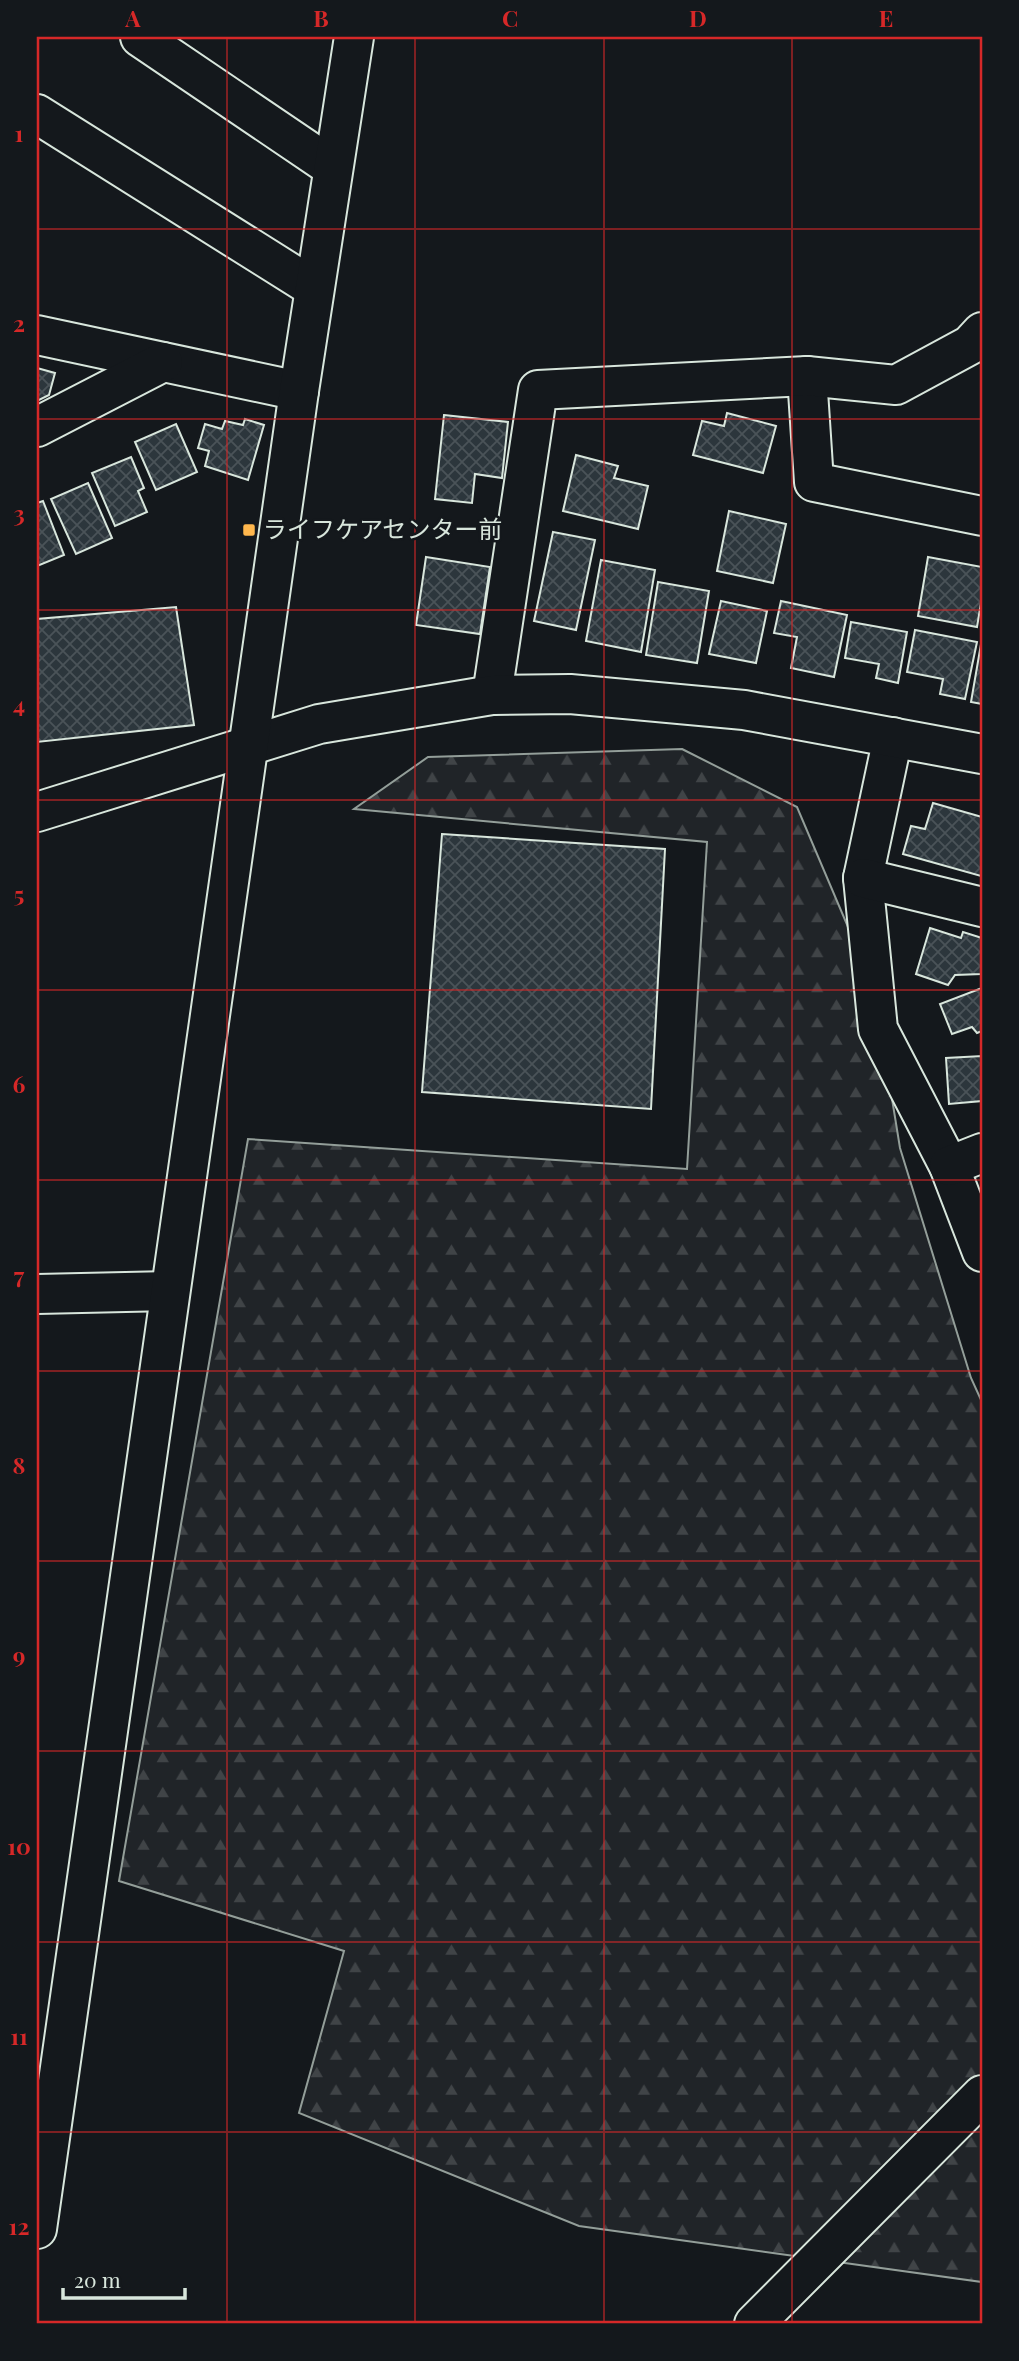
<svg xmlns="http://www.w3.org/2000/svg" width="1019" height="2361" viewBox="0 0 1019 2361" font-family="'Playfair Display','Noto Sans JP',serif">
	<defs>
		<pattern id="forest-firs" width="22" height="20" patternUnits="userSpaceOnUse" patternTransform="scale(1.75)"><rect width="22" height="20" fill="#202428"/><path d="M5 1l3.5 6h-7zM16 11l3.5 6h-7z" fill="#404447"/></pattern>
		<pattern id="building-cross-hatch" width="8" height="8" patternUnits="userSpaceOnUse" patternTransform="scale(1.75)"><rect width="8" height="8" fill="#2c363c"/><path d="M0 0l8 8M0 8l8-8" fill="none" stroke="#4a5358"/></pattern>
	</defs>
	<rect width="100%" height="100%" fill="#14181c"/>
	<polygon fill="url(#forest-firs)" stroke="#939e99" stroke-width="2" points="682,749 797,807 874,988 900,1148 971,1378 982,1402 982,2282 579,2226 299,2113 344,1951 119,1881 248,1139 687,1169 707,842 354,809 428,757"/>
	<g fill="url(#building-cross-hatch)" stroke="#d8e6dc" stroke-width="2">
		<polygon points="37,368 55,373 49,395 37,401"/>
		<polygon points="727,413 776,426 763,473 693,455 702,421 724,426"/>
		<polygon points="444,415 508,422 502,478 475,474 472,503 435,499"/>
		<polygon points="245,419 264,425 248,480 205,466 209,451 198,448 205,424 222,429 225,421 243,425"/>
		<polygon points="176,424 197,472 156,490 135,442"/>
		<polygon points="576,455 618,466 614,478 648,486 638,529 563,511"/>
		<polygon points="131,457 144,488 138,491 147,512 115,526 92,473"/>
		<polygon points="88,483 112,538 76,554 51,499"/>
		<polygon points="43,501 64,555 37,566 37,503"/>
		<polygon points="729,511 786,524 773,583 717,571"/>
		<polygon points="553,532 595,540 576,630 534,621"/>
		<polygon points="426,557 490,567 480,634 416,625"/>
		<polygon points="928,557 982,567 982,597 977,627 918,616"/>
		<polygon points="601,560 655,570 641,652 586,641"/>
		<polygon points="658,582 709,591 697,663 646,655"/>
		<polygon points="721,601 767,611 756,663 709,654"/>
		<polygon points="781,601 847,615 834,677 791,668 797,637 774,633"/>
		<polygon points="176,607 194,725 37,742 37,619"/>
		<polygon points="851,622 907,632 898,683 876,678 879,664 845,658"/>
		<polygon points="915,630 977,642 965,699 940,694 943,679 907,672"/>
		<polygon points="981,644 982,644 982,704 971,702"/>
		<polygon points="933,803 982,817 981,876 903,854 911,826 925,829"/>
		<polygon points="442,834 665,849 651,1109 422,1092"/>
		<polygon points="930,928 961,938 963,932 982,938 981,974 955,975 948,985 916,974"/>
		<polygon points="982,988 982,1031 977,1033 972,1027 952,1034 940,1004"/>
		<polygon points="982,1056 982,1101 949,1104 946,1058"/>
	</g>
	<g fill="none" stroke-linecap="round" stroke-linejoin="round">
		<defs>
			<g id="minor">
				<polyline points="140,37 332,167"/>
				<polyline points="37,114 314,288"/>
				<polyline points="37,335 299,391"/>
				<polyline points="807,376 814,482 982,516"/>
				<polyline points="37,427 163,362"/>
				<polyline points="492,695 538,390 807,376 896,385 970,345 982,332"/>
				<polyline points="893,737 863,878 878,1029 949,1166 982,1252"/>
				<polyline points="37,812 319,724 492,695 570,694 744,710 982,754"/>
				<polyline points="863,878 982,907"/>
				<polyline points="949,1166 982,1153"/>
				<polyline points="37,1294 170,1291"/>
				<polyline points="37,2229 299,391 354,37"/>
				<polyline points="754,2324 982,2095"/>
			</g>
		</defs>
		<use href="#minor" stroke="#d8e6dc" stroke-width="42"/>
		<use href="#minor" stroke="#14181c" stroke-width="38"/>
	</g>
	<path fill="none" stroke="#d62828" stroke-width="2" stroke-opacity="0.55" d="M227,37v2287M415,37v2287M604,37v2287M792,37v2287M37,229h945M37,419h945M37,610h945M37,800h945M37,990h945M37,1180h945M37,1371h945M37,1561h945M37,1751h945M37,1942h945M37,2132h945"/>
	<rect fill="#ffb74d" stroke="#14181c" stroke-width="2.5" x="242" y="523" width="14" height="14" rx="3.5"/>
	<g text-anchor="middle" stroke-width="5" stroke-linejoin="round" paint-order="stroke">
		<g font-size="24" fill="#d8e6dc" stroke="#14181c" text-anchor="start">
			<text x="263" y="538">ライフケアセンター前</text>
		</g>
	</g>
	<rect width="1019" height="2361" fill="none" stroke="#14181c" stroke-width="77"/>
	<path d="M63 2288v10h122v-10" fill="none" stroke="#d8e6dc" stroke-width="3.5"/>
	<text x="74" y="2288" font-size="21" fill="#d8e6dc" stroke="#14181c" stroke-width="5" paint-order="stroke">20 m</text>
	<rect x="38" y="38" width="943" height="2284" fill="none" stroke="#d62828" stroke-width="2.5"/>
	<g font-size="23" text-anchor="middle" font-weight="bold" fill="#d62828">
		<text x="133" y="27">A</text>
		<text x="321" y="27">B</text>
		<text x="510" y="27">C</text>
		<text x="698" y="27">D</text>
		<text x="886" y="27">E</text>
		<text x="19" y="142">1</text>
		<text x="19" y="332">2</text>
		<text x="19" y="522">3</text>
		<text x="19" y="713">4</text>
		<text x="19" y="903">5</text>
		<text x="19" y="1093">6</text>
		<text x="19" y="1284">7</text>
		<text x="19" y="1474">8</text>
		<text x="19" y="1664">9</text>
		<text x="19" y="1855">10</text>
		<text x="19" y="2045">11</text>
		<text x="19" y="2235">12</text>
	</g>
</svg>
